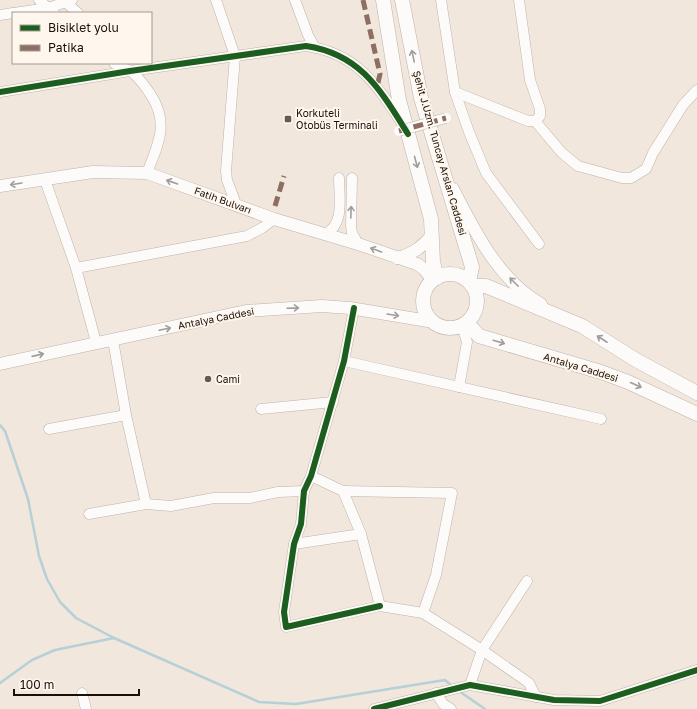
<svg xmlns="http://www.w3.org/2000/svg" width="697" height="709" viewBox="0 0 697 709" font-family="'Golos Text',sans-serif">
	<rect width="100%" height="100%" fill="#f2e7dc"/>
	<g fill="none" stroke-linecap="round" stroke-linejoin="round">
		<g stroke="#b5d0d7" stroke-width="2.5">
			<polyline points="0,425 5,431 28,499 39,556 47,579 60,602 76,618 114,638 259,702 296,704 445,680 452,686"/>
			<polyline points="0,683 32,660 55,650 114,638"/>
			<polyline points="459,691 485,709"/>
		</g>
		<defs>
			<g id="minor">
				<polyline points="39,0 54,13"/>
				<polyline points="63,0 78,13"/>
				<polyline points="216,0 235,56 226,171 227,180 236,204"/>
				<polyline points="295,0 308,35 315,48"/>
				<polyline points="441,0 455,92 469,132 486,173 539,244"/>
				<polyline points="14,13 48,8 72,0"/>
				<polyline points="0,15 13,13"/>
				<path d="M114,63c5,4 11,5 16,8 8,5 14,14 19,21 21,30 10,50 -2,81"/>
				<path d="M0,92l130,-21 176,-25c51,7 71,39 97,79"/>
				<polyline points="455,92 528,121 535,121 540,116 540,109 530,80 519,0"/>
				<polyline points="535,121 562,153 578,166 622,178 631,178 646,169 653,153 683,105 697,90"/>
				<polyline points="352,178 351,226 352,233 358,244"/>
				<polyline points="45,180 76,268"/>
				<path d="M325,234c20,-9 14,-37 14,-56"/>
				<polyline points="354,308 344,361 311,476 304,491 301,524 294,544 284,612 286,627 380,606"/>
				<polyline points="113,340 126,415 146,504"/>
				<polyline points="96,342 76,268 247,236 262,228 274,219"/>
				<polyline points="344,361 601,419"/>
				<polyline points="459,387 467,342 462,326"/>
				<polyline points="261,409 333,402"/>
				<polyline points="49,429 126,415"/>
				<polyline points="311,476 343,491 361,534 380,606 423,613 482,650 529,683 536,697"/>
				<polyline points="343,491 452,493 436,575 423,613"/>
				<polyline points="89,514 146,504 171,506 214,498 250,498 278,492 304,491"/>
				<polyline points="294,544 361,534"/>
				<polyline points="470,685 482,650 527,581"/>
				<polyline points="82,693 86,709"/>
				<polyline points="436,693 443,704 451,709"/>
				<polyline points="374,709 470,685 554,700 600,701 697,670"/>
			</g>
			<g id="major">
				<polyline points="0,186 93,172 147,173 274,219 358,244 417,264 424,269 433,281"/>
				<path d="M453,189c21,41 46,92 88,115"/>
				<path d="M397,258c16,-4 25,-11 35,-23"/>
				<polyline points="0,364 246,311 322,306 350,308 434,322"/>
			</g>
			<g id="highway">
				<polyline points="383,0 399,100 431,219 433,262 437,278"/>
				<polyline points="402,0 421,98 472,267 469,282"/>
				<circle cx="450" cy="301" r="27"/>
				<polyline points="472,286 486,286 582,326 636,360 697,393"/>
				<polyline points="467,323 479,336 601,372 628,382 697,414"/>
			</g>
		</defs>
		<use href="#minor" stroke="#bcb3ab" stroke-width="11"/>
		<use href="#major" stroke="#bcb3ab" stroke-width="13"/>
		<use href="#highway" stroke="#bcb3ab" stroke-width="15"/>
		<use href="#minor" stroke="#fdfbfa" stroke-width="10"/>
		<use href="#major" stroke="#fdfbfa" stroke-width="12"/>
		<use href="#highway" stroke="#fdfbfa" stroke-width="14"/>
		<defs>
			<polyline id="minor-bridge" points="399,131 446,118"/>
		</defs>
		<use href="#minor-bridge" stroke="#bcb3ab" stroke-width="11" stroke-linecap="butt"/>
		<use href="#minor-bridge" stroke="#fdfbfa" stroke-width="10"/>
		<g stroke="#8d6e63" stroke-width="5" stroke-dasharray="10 5" stroke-linecap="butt">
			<polyline points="363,0 380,74 377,87"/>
			<polyline points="399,131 446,118"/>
			<polyline points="275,206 284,176"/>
		</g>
		<defs>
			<g id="cycleway">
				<path d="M0,92l130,-21 176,-25c55,8 75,45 102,88"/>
				<polyline points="354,308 344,361 311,476 304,491 301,524 294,544 284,612 286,627 380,606"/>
				<polyline points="374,709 470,685 554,700 600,701 697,670"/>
			</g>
		</defs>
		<use href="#cycleway" stroke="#fff6ee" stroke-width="8"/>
		<use href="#cycleway" stroke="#1b5e20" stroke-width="6"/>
	</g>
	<defs><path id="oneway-shaft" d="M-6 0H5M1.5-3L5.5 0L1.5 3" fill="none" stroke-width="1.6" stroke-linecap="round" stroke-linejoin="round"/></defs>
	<g stroke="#a19d9a">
		<use href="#oneway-shaft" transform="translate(413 56) rotate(-102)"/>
		<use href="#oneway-shaft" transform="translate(416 162) rotate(75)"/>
		<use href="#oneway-shaft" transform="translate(172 182) rotate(-161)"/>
		<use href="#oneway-shaft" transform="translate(16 184) rotate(171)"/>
		<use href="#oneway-shaft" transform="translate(351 212) rotate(-88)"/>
		<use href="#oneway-shaft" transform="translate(376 250) rotate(-160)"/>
		<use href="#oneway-shaft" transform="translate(514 282) rotate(-135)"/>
		<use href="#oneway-shaft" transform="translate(293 308) rotate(-2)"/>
		<use href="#oneway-shaft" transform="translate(393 315) rotate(9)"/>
		<use href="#oneway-shaft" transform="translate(165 329) rotate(-12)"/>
		<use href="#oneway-shaft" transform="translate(602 339) rotate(-147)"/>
		<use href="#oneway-shaft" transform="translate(499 342) rotate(16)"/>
		<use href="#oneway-shaft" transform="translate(38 355) rotate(-13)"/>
		<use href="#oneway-shaft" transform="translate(636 385) rotate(24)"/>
	</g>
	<g fill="#645b53" stroke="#fff6ee" stroke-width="1.5">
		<rect x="284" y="115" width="8" height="8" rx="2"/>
		<circle cx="208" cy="379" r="4"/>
	</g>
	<g text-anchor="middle" stroke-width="4" stroke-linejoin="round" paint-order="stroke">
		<g font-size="10" fill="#181009" stroke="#fff6ee" text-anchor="start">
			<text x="296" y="117">Korkuteli<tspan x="296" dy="12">Otobüs Terminali</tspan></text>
			<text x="216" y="383">Cami</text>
		</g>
		<g font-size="10" fill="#181009" stroke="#fff6ee">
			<text transform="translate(440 153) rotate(74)" y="4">Şehit J.Uzm. Tuncay Arslan Caddesi</text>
			<text transform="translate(223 200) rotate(20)" y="4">Fatih Bulvarı</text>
			<text transform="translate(216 318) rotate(-11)" y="4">Antalya Caddesi</text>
			<text transform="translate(581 367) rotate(17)" y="4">Antalya Caddesi</text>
		</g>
	</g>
	<rect x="12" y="12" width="140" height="52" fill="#fff6ee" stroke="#a39a92"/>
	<rect x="20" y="25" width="20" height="6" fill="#1b5e20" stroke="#a39a92"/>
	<text x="48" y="32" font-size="12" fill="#181009">Bisiklet yolu</text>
	<rect x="20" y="45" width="20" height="6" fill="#8d6e63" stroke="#a39a92"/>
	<text x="48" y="52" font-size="12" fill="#181009">Patika</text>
	<path d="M14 689v6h125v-6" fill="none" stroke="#181009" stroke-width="2"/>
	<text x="20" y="689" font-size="12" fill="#181009" stroke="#fff6ee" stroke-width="3" paint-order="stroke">100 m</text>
</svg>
